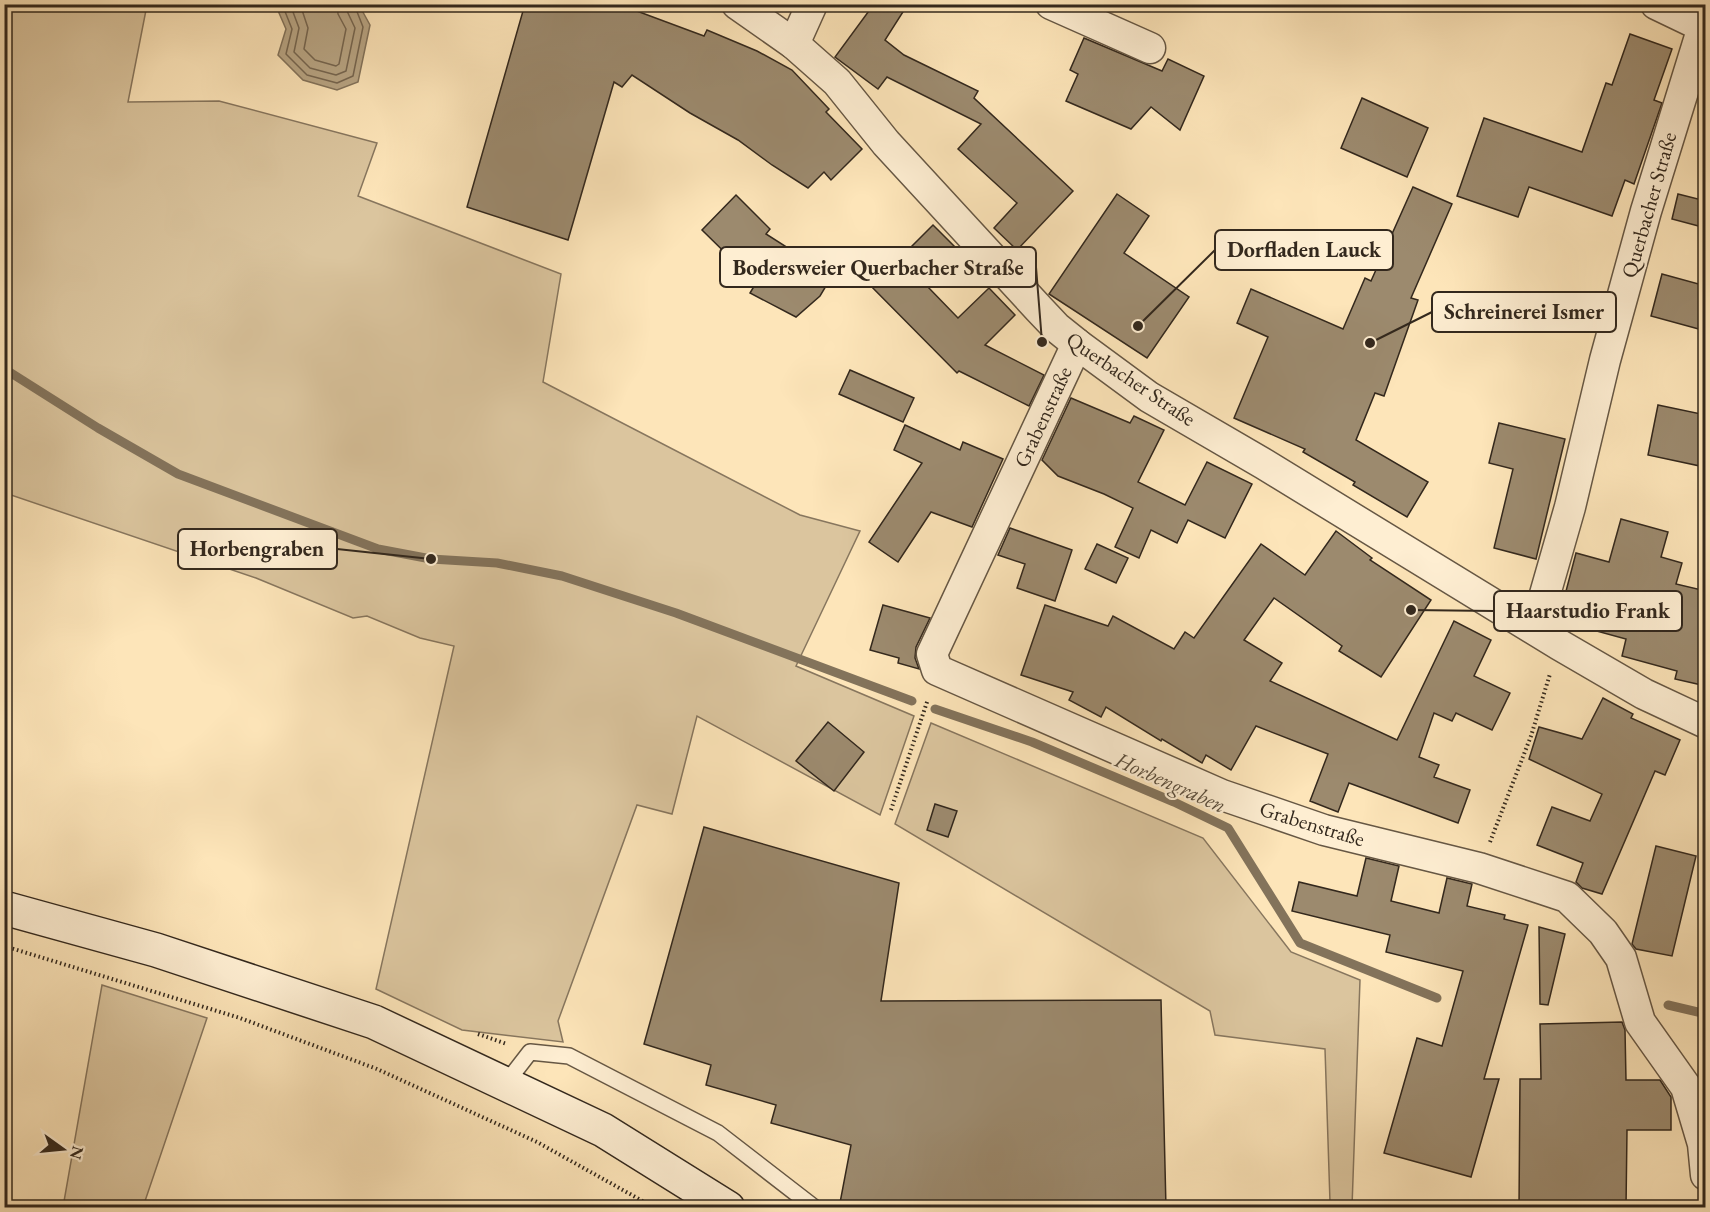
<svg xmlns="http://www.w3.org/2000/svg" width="1710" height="1212" viewBox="0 0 1710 1212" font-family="'EB Garamond',serif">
	<rect width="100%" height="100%" fill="#fde5b9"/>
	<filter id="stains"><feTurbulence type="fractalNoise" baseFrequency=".00333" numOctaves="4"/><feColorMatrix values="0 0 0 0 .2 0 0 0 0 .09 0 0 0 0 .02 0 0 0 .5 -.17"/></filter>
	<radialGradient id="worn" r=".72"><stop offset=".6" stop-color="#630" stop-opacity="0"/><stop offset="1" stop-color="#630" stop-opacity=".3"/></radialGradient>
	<g fill="#dbc59e" stroke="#87765e" stroke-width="1.5">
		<polygon points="5,5 147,5 128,102 219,101 377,143 358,196 561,274 543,382 800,515 860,531 796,666 914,716 880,815 697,716 672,814 637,805 558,1021 563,1042 462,1030 376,989 454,646 420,638 367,616 353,618 256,578 5,493"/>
		<polygon points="931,723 1203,838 1291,952 1360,980 1352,1207 1280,1207 1330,1202 1325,1049 1215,1035 1210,1011 895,824"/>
		<polygon points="102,985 207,1018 143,1207 63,1207"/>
	</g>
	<polygon fill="#b8a584" stroke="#83735b" stroke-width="1.5" points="279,4 359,5 370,25 358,82 337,90 303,80 278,55 286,29 276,6"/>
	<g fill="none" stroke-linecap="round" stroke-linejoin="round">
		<g stroke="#766650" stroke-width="1.5">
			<polyline points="282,4 292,29 286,54 307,75 337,83 353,76 363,27 354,4"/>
			<polyline points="290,4 299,28 294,52 310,68 336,75 346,71 355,28 347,11 346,4"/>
			<polyline points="300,4 308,28 304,49 315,60 336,66 339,64 346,29 338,14 337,4"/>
		</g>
		<g stroke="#83735b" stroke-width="9">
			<polyline points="4,372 11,373 98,428 178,474 378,549 431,559 497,563 562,576 676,613 912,701"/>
			<polyline points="935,709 1032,742 1174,802 1228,828 1300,943 1437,998"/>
			<polyline points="1668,1005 1706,1014"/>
		</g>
	</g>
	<g fill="#9c8a6e" stroke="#33281d" stroke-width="1.5">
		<polygon points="525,4 618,4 704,36 707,30 757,51 792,70 829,109 826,112 862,149 831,180 824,172 808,188 772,165 738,140 690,113 632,75 622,87 614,82 568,240 467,207"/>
		<polygon points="874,4 908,4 885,40 904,55 978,91 974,98 1073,191 1017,250 994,228 1017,203 958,149 981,124 887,77 878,89 835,57"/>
		<polygon points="1630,34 1672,49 1654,100 1662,103 1634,184 1625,180 1612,216 1529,187 1518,217 1457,196 1484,118 1582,152 1606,83 1612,85"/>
		<polygon points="1084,38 1162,71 1168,59 1204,76 1180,130 1151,107 1131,129 1066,101 1078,74 1070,70"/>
		<polygon points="1362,98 1428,128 1407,177 1341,148"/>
		<polygon points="1413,187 1452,204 1411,298 1418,300 1384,396 1375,393 1356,440 1428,482 1407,517 1353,485 1355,482 1303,452 1305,449 1234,418 1268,337 1237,323 1251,289 1343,329 1365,278 1371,281"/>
		<polygon points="1117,194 1149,216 1124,253 1189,297 1147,358 1049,294"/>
		<polygon points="1678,194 1706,201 1706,228 1672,219"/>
		<polygon points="736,195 770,229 766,234 832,276 820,296 796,317 750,293 756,283 702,230"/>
		<polygon points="933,225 961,253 927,286 958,318 989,288 1015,315 985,345 1044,375 1029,406 959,371 957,373 860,275 889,247 900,258"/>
		<polygon points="1662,274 1706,286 1706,331 1651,316"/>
		<polygon points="850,370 914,398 903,422 839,394"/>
		<polygon points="1071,398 1130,423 1134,416 1164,430 1138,482 1185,505 1207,462 1252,484 1225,538 1188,520 1177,543 1151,530 1139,558 1115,547 1133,508 1104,494 1058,476 1042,460"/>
		<polygon points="1658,405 1706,415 1706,439 1700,466 1648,455"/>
		<polygon points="1499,423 1565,439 1536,559 1494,548 1513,469 1489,463"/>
		<polygon points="905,425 960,450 963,442 1003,459 972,527 931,512 898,562 869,542 922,463 894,450"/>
		<polygon points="1621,519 1668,532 1661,557 1682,563 1676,584 1706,591 1706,686 1675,679 1677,671 1622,656 1626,639 1571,624 1579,600 1565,595 1576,553 1609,562"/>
		<polygon points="1010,528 1072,550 1055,601 1017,588 1025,564 998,555"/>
		<polygon points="1336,531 1372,558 1370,560 1431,600 1381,677 1339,651 1342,646 1274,598 1244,640 1282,663 1270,681 1397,740 1454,621 1491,640 1474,676 1510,693 1492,730 1456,713 1452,721 1434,713 1419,757 1439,765 1434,777 1470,790 1458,823 1349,783 1338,812 1310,801 1328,754 1256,726 1231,770 1206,755 1202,763 1162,739 1161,741 1106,707 1101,717 1069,700 1073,692 1021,675 1045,605 1108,626 1113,616 1174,649 1185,632 1194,638 1261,544 1305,575"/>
		<polygon points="1097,544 1128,558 1116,583 1085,569"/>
		<polygon points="883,605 930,618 916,647 915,658 919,669 898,663 899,658 870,650"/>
		<polygon points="1603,698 1633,714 1631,718 1680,740 1665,775 1655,771 1602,894 1582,888 1576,882 1583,863 1537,845 1552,807 1590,821 1602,794 1529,759 1539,727 1582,739"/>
		<polygon points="828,722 864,752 834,791 796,761"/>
		<polygon points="935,804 957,811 948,837 927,830"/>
		<polygon points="704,827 899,883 881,1001 1161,1000 1166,1208 839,1208 851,1145 771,1123 776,1105 706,1085 711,1065 644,1044"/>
		<polygon points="1656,846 1696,856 1672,956 1636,949 1632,944"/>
		<polygon points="1366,858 1399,866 1391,901 1439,913 1447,878 1472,884 1467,906 1505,915 1504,919 1528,925 1484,1079 1499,1079 1471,1177 1384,1153 1417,1038 1442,1046 1463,971 1386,952 1390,935 1292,911 1299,882 1357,896"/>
		<polygon points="1539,927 1565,934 1548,1005 1540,1004"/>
		<polygon points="1622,1022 1625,1030 1626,1080 1660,1080 1671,1097 1671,1130 1627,1130 1626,1208 1519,1208 1520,1079 1541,1079 1540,1024"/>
	</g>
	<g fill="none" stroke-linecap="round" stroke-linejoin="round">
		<defs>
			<polyline id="lane" points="506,1083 530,1052 569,1056 718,1133 815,1208"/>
			<g id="street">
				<polyline points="737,4 794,44 837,82 886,143 1039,309 1057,328 1077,344 1149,397 1264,464 1558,644 1644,694 1706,723"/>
				<polyline points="1051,4 1150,48"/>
				<polyline points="1656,4 1706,28"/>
				<polyline points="794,44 812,4"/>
				<polyline points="1077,344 932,654 937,670 1222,795 1324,830 1479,868 1567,897 1603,932 1621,958 1640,1022 1686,1087 1703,1144 1706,1175"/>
				<polyline points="1535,629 1570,507 1605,360 1646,211 1703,27"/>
			</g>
			<polyline id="secondary" points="4,908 156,950 374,1022 603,1130 728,1208"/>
		</defs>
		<use href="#lane" stroke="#665744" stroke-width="18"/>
		<use href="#street" stroke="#665744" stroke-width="33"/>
		<use href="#secondary" stroke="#33281d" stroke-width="36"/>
		<g stroke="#33281d" stroke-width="4" stroke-dasharray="1.5 3" stroke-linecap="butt">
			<polyline points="891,810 928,699"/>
			<polyline points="1490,842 1531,736 1550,674"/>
			<polyline points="4,946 240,1018 377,1069 537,1142 655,1208"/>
			<polyline points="478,1034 507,1044"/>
		</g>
		<use href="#lane" stroke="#feeed2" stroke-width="15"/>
		<use href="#street" stroke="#feeed2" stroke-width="30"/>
		<use href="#secondary" stroke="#feeed2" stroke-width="33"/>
	</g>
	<g text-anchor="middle" stroke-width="4.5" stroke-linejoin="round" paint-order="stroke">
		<g font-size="21" fill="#33281d" stroke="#feeed2">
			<text transform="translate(1649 205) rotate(-74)" y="7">Querbacher Straße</text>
			<text transform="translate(1131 379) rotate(34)" y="7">Querbacher Straße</text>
			<text transform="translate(1043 417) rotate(-65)" y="7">Grabenstraße</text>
			<text transform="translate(1312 824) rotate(17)" y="7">Grabenstraße</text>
		</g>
		<g font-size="22" font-style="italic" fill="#5b4e3c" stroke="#feeed2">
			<text transform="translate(1171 782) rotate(24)" y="8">Horbengraben</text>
		</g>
	</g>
	<path fill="none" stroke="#33281d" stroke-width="2" d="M1138 326L1215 250M1042 342L1036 267M1370 343L1432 312M431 559L337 549M1411 610L1494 611"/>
	<g fill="#33281d" stroke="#feeed2" stroke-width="2">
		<circle cx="1138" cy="326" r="6"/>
		<circle cx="1042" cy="342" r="6"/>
		<circle cx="1370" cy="343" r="6"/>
		<circle cx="431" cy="559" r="6"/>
		<circle cx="1411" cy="610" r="6"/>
	</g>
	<g fill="#feeed2" stroke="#33281d" stroke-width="2">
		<rect x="1215" y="230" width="178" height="40" rx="6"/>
		<rect x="720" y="247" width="316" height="40" rx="6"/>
		<rect x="1432" y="292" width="184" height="40" rx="6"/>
		<rect x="178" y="529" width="159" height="40" rx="6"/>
		<rect x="1494" y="591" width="188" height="40" rx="6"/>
	</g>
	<g font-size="22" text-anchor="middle" font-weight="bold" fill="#33281d">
		<text x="1304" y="257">Dorfladen Lauck</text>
		<text x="878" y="275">Bodersweier Querbacher Straße</text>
		<text x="1524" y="319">Schreinerei Ismer</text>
		<text x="257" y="556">Horbengraben</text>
		<text x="1588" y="618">Haarstudio Frank</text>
	</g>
	<rect width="1710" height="1212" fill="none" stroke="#fde5b9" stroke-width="24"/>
	<rect x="6" y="6" width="1698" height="1200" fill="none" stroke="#33281d" stroke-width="3"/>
	<rect x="12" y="12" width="1686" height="1188" fill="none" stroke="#33281d" stroke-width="1.5"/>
	<g transform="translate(63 1149) rotate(105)" stroke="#feeed2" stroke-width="4.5" paint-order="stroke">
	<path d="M0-4.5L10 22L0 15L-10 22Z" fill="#33281d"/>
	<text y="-9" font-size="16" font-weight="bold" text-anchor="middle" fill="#33281d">N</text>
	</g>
	<rect width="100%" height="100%" filter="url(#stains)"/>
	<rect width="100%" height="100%" fill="url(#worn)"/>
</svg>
